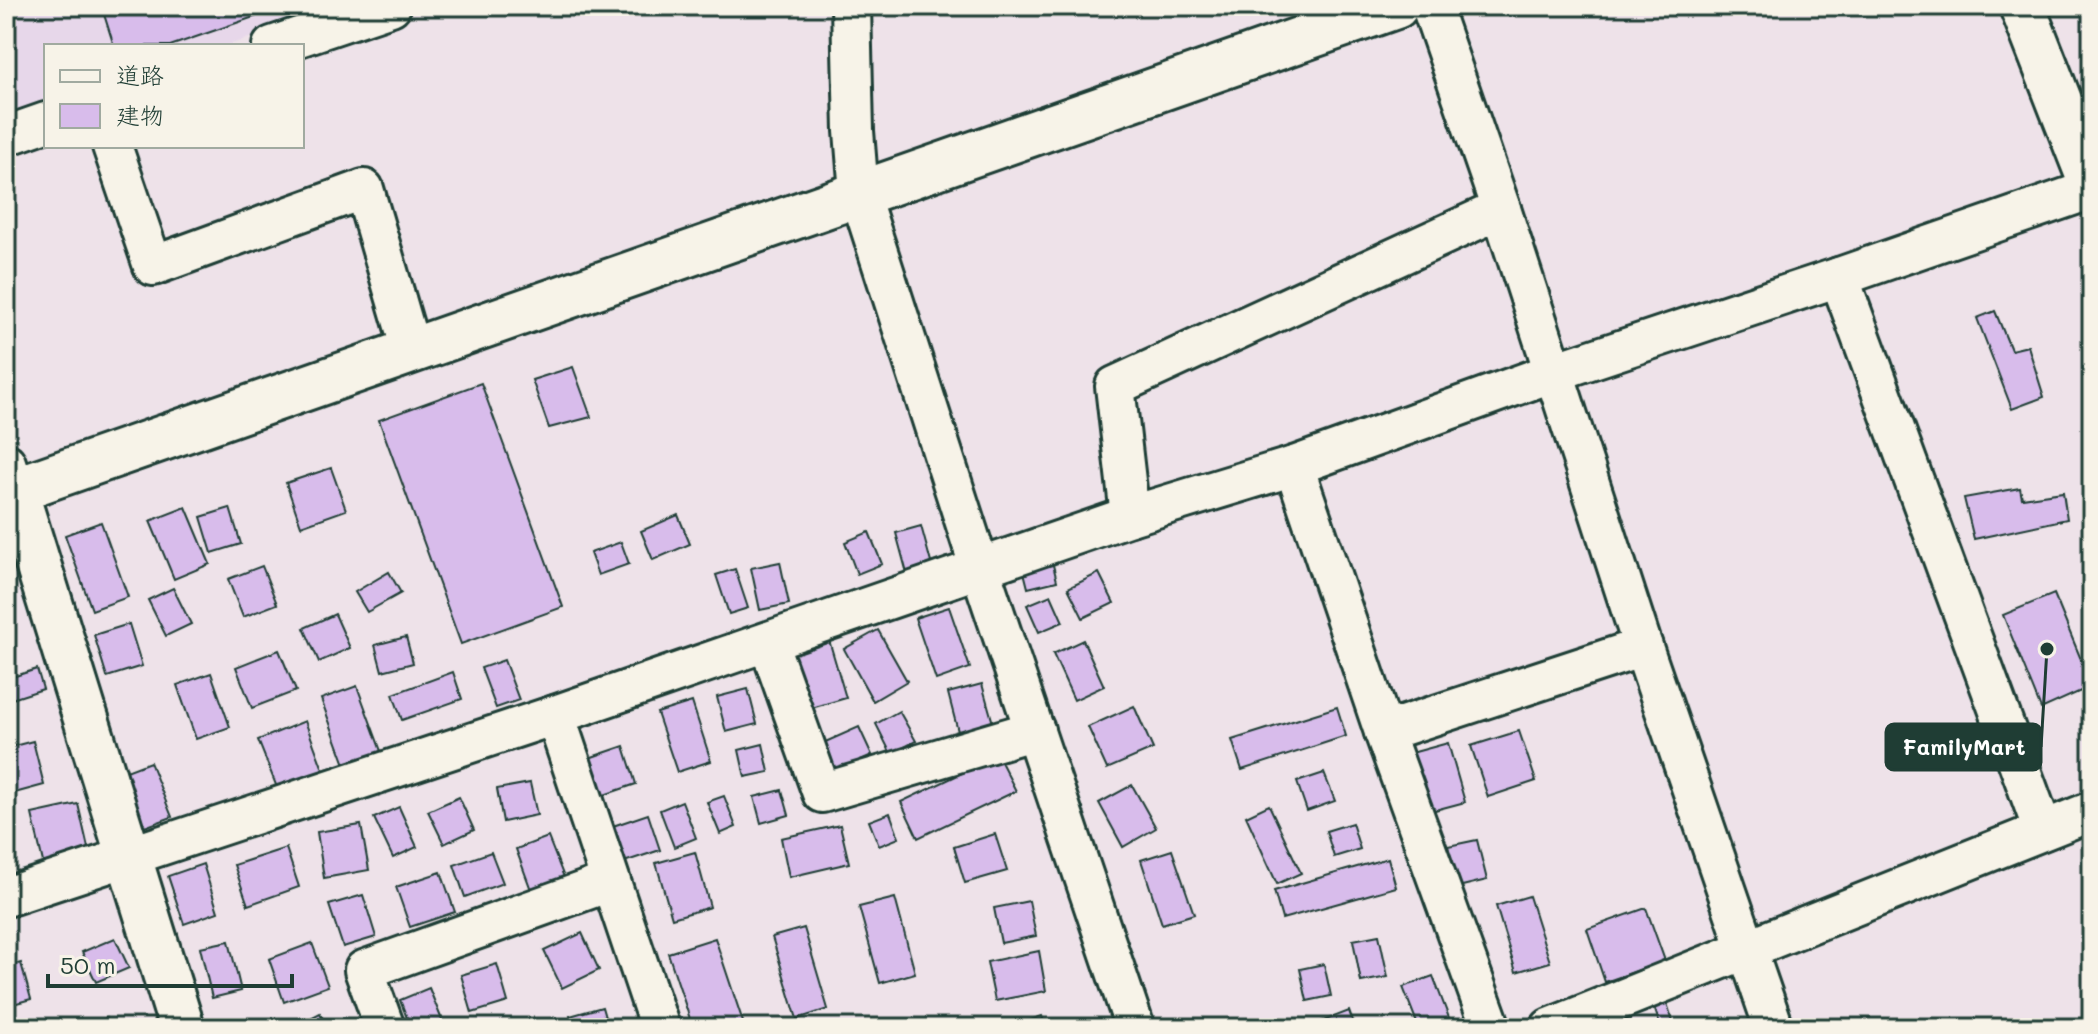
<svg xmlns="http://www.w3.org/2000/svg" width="2098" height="1034" viewBox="0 0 2098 1034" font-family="Mali,'Klee One',sans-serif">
	<rect width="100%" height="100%" fill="#eee2e9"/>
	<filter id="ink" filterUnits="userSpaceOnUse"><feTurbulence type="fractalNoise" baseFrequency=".0125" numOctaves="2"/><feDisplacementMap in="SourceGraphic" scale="16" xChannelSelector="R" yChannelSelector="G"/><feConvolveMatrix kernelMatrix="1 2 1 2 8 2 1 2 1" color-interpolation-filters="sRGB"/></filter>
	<g filter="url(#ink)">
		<polygon fill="#e7d7ea" points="6,6 340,6 226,46 46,46 46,109 6,123"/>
		<g fill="#d8bceb" stroke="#1f3d34" stroke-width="2">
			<polygon points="107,6 276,6 277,9 170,46 114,46 102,8"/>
			<polygon points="1995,311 2011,350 2028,346 2044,397 2012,409 1977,318"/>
			<polygon points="573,367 591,417 549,428 532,380"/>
			<polygon points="481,383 563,607 461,644 379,420"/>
			<polygon points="331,468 346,510 301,526 286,483"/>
			<polygon points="2020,488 2022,498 2063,492 2067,519 1974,539 1964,498"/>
			<polygon points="186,507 210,564 174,579 150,521"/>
			<polygon points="230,508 241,544 212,553 201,517"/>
			<polygon points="678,515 690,544 653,560 641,531"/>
			<polygon points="101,522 128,597 92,610 65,535"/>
			<polygon points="921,526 933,570 908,577 896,533"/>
			<polygon points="869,532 882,564 857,574 845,542"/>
			<polygon points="621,542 629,564 598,575 590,553"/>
			<polygon points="1052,561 1057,581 1028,588 1023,568"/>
			<polygon points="780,562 789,604 760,610 751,568"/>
			<polygon points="262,566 277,604 243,617 228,579"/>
			<polygon points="735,569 748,608 729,614 716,575"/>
			<polygon points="389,572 401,593 367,612 355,592"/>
			<polygon points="1099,573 1114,603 1083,618 1068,588"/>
			<polygon points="173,588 191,624 166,636 148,600"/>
			<polygon points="2054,594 2092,686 2041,709 2003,615"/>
			<polygon points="1051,595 1063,622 1039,632 1027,605"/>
			<polygon points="949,607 970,668 936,680 915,618"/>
			<polygon points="335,614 350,648 319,662 304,628"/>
			<polygon points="129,624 142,666 107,677 94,635"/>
			<polygon points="878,630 907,681 873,701 844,649"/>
			<polygon points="406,637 413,663 382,671 375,645"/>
			<polygon points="829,640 846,698 808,709 791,651"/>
			<polygon points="1083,640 1104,686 1074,700 1053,654"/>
			<polygon points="279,650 296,691 252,708 236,667"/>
			<polygon points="504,660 519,700 496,708 481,668"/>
			<polygon points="37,669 43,689 12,699 6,679"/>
			<polygon points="453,672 462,699 402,720 393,694"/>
			<polygon points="211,673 230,727 196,739 177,685"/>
			<polygon points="982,684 996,734 961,743 948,693"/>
			<polygon points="357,686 382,754 346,767 321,699"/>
			<polygon points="748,689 757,724 726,732 717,697"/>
			<polygon points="692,702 711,761 677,772 657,713"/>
			<polygon points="1134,706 1153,749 1107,769 1088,727"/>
			<polygon points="1337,707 1346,736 1242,770 1232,740"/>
			<polygon points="899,711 916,741 891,754 876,724"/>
			<polygon points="305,721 324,772 278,790 258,740"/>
			<polygon points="859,727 872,755 835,771 823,743"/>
			<polygon points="1519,731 1536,781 1488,797 1471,746"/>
			<polygon points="33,741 44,785 11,794 6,776 6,748"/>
			<polygon points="1448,743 1465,802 1420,814 1404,755"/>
			<polygon points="763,744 769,772 745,777 739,750"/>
			<polygon points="624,746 636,784 601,796 589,758"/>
			<polygon points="998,756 1016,791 918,838 901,802"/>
			<polygon points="150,762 172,817 142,828 121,773"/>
			<polygon points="1324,773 1335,801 1307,811 1297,782"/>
			<polygon points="530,783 537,815 503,822 497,789"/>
			<polygon points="1132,785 1156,828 1123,847 1099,803"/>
			<polygon points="782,790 789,815 761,823 754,797"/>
			<polygon points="724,796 736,827 720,834 707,802"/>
			<polygon points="459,797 474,830 444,844 428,811"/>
			<polygon points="682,801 696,838 674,847 660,810"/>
			<polygon points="78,804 91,861 45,871 32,814"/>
			<polygon points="1269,805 1301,873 1277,884 1246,816"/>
			<polygon points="399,807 417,847 393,858 374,818"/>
			<polygon points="890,813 899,838 879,846 869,821"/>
			<polygon points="648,814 660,850 621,863 610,827"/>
			<polygon points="1352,823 1360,849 1334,857 1326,831"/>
			<polygon points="361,825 369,870 324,878 317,832"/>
			<polygon points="840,825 849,863 789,877 781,838"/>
			<polygon points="995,834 1007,871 965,883 954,847"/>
			<polygon points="548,837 567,885 534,898 516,849"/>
			<polygon points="1477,840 1487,880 1458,887 1448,846"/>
			<polygon points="286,848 299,887 248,905 234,865"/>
			<polygon points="1172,850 1194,914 1162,924 1141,860"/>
			<polygon points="491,852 503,883 465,897 454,865"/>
			<polygon points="695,852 710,907 672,918 656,863"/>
			<polygon points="1388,858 1396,887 1282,919 1274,891"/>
			<polygon points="203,864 218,912 184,924 168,876"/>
			<polygon points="441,872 455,912 410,927 396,887"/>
			<polygon points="363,895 376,937 343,947 329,905"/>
			<polygon points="1529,896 1550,962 1516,972 1496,906"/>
			<polygon points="895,898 915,973 880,983 859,907"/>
			<polygon points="1029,901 1036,936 1001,943 994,908"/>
			<polygon points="1646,908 1665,961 1605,982 1587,929"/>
			<polygon points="804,928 828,1009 797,1019 772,937"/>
			<polygon points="582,933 599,970 562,988 544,951"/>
			<polygon points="1379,935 1388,977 1361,982 1353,940"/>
			<polygon points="115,938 129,968 96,982 82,952"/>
			<polygon points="715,938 745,1028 693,1028 668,953"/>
			<polygon points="229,941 241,991 212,998 200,947"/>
			<polygon points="312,943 328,986 284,1002 269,959"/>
			<polygon points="1039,951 1046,991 995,1001 987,962"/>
			<polygon points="21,963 31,999 6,1006 6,967"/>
			<polygon points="497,964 508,1002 472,1013 461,975"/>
			<polygon points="1324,964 1331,996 1307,1001 1300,969"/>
			<polygon points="1433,976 1449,1018 1419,1028 1403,987"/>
			<polygon points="429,988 444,1025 437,1028 411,1028 400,1000"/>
			<polygon points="1665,997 1675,1028 1661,1028 1652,1001"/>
			<polygon points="602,1007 608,1028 573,1028 570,1016"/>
			<polygon points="1349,1011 1355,1028 1320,1028 1318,1023"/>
			<polygon points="320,1013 328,1028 291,1028"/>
			<polygon points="1042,1016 1046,1028 1007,1028"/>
			<polygon points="106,1018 110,1028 83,1028"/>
			<polygon points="1723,1021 1726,1028 1705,1028"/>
		</g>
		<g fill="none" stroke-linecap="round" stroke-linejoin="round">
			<defs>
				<g id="street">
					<polyline points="851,6 854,131 859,193 980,569 1135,1028"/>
					<polyline points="1431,6 1501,209 1643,647 1774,1028"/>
					<polyline points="272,46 391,6"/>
					<polyline points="6,136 46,122"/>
					<polyline points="112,146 153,266 364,189 411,350"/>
					<polyline points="1839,277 2043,830"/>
					<polyline points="6,463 15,490"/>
					<polyline points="1294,466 1384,732 1491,1028"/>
					<polyline points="1130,516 1115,386 1501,209"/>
					<polyline points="768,642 822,793 1035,730"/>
					<polyline points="555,715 660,1028"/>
					<polyline points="1384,732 1643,647"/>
					<polyline points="6,897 555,715 1130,516 1294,466 1554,372 1839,277 2092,189"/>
					<polyline points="385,1028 364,970 609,882"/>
					<polyline points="1550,1028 2092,811"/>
				</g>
				<g id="secondary">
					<polyline points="2022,6 2092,185"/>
					<polyline points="15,490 182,1028"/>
					<polyline points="6,493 1396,6"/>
				</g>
			</defs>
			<use href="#street" stroke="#1f3d34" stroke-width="44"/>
			<use href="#secondary" stroke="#1f3d34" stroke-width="50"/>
			<use href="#street" stroke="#f7f3e8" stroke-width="38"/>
			<use href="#secondary" stroke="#f7f3e8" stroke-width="44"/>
		</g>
	</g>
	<path fill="none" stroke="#1f3d34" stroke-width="3" d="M2047 649L2041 747"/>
	<circle fill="#1f3d34" stroke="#f7f3e8" stroke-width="3" cx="2047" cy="649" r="8"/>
	<rect fill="#1f3d34" stroke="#1f3d34" stroke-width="3" x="1886" y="724" width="155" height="46" rx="8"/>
	<g font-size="22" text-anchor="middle" font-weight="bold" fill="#fff">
		<text x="1964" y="755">FamilyMart</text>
	</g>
	<rect width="2098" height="1034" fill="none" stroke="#f7f3e8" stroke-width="32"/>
	<rect x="16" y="16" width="2066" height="1002" fill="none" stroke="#1f3d34" stroke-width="3" filter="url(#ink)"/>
	<rect x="44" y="44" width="260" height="104" fill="#f7f3e8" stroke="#a1aaa0" stroke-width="2"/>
	<rect x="60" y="70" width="40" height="12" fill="#f7f3e8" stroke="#a1aaa0" stroke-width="2"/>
	<text x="116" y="84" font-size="24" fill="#1f3d34">道路</text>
	<rect x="60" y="104" width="40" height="24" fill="#d8bceb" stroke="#a1aaa0" stroke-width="2"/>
	<text x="116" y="124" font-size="24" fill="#1f3d34">建物</text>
	<path d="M48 974v12h244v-12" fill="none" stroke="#1f3d34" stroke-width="4"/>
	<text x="60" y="974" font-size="24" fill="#1f3d34" stroke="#f7f3e8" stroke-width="6" paint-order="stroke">50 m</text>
</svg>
